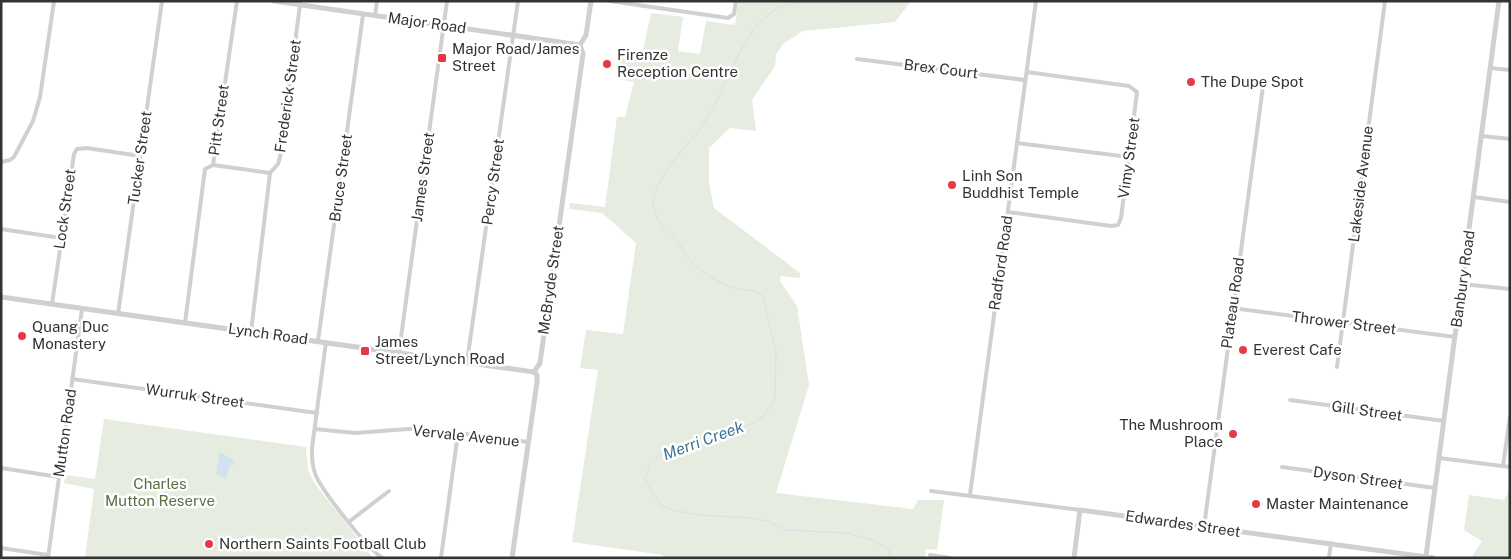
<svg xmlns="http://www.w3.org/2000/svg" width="1511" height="559" viewBox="0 0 1511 559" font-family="'Public Sans',sans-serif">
	<rect width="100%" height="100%" fill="#fff"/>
	<g fill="#e6ecdf">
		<polygon points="738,1 911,1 895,22 803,31 783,44 776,54 775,66 752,100 756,131 730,128 709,148 709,183 714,208 800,273 800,278 781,276 780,281 797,306 809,385 776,493 913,509 918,500 944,500 937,550 926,549 925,558 663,558 663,555 572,542 598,370 580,368 586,330 623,334 636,243 602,213 569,209 570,203 605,207 617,117 625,117 634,82 618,79 621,57 641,60 651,13 683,17 678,51 700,54 706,21 735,25"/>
		<polygon points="104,419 306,447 308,470 315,484 373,558 85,558 94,489 64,483 66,475 95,479"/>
		<polygon points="1510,488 1510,558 1471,558 1482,541 1464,530 1469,495 1504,500"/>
	</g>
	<polygon fill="#cfe2ee" points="220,452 235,461 229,468 226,479 216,474"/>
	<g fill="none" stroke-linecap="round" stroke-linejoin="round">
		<path stroke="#cfe2ee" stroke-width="1" d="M849,1c-21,2 -47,-1 -67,5 -41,18 -54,82 -77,116 -13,20 -61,63 -50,90 6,17 11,17 22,29 5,6 8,13 13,19 11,12 26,21 41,27 13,5 18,0 32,9l13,57 -1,46 -11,17 -15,9 -19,8 -67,19 -12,10 -6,17 16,27 11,4 27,5 52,3 17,3 18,9 61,3 26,7 16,10 1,8"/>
		<g stroke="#d0d0d0" stroke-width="4">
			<polyline points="610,1 728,18 734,14 736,1"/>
			<polyline points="375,16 377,1"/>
			<polyline points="857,59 1025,80"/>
			<polyline points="1490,68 1510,70"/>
			<polyline points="1482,136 1510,139"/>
			<polyline points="1017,143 1129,157"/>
			<polyline points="1,162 10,160 14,157 33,121 40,97 54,1"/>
			<polyline points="213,165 270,173"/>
			<polyline points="1474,197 1510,202"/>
			<polyline points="1008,212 1111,226 1118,225 1121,218 1137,92 1129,86 1027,72"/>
			<polyline points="1,229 61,238"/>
			<polyline points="1462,284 1510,289"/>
			<polyline points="52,304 74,154 77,149 87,148 140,156"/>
			<polyline points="1232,308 1455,337"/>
			<polyline points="118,314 162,1"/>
			<polyline points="185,323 205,169 213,165 237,1"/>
			<polyline points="251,332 270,173 278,164 280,157 300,5"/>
			<polyline points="318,341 363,15"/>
			<path d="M326,342l-14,106c0,10 0,19 4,28 8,17 52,74 67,82"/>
			<polyline points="399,352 447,1"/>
			<polyline points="467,362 518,1"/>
			<polyline points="1337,367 1385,1"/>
			<polyline points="72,379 317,413"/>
			<polyline points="1290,400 1444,421"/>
			<polyline points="315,429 355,433 421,428 528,442"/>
			<polyline points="1439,458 1510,467"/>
			<polyline points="1503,466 1510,416"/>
			<polyline points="1282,467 1435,488"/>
			<polyline points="1,468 59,477"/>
			<polyline points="931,491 1080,510"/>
			<polyline points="970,495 1036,1"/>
			<polyline points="350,521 389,491"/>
			<polyline points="1204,527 1264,79"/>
			<polyline points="1,548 48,555"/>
			<polyline points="930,555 950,558"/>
			<polyline points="48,558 82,309"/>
			<polyline points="441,558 458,433"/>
			<polyline points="1329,558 1331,543"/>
		</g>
		<g stroke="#d0d0d0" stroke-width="5">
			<polyline points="274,1 580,45"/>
			<polyline points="1,297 534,372"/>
			<polyline points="1426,556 1499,1"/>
			<polyline points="512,558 537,382 537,375 534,372 540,363 583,54 580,45 586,35 591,1"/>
			<polyline points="1074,558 1080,510 1434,558"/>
		</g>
	</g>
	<g fill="#e63946" stroke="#fff" stroke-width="2">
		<rect x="437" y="53" width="10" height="10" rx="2.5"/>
		<circle cx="607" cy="64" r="5"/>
		<circle cx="1191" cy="82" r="5"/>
		<circle cx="952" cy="185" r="5"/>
		<circle cx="22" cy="336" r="5"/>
		<circle cx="1243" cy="350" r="5"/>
		<rect x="360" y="346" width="10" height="10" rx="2.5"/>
		<circle cx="1233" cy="434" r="5"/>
		<circle cx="1256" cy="504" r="5"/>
		<circle cx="209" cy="544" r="5"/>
	</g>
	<g text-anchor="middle" stroke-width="5" stroke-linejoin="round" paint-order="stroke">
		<g font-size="15" fill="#333" stroke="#fff">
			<text transform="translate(427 23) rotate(8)" y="5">Major Road</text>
			<text transform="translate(941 69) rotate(7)" y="5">Brex Court</text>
			<text transform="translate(288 96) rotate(-82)" y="5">Frederick Street</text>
			<text transform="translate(219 120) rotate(-82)" y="5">Pitt Street</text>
			<text transform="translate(140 158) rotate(-82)" y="5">Tucker Street</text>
			<text transform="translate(1129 158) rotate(-82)" y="5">Vimy Street</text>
			<text transform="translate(423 177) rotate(-82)" y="5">James Street</text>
			<text transform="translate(341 178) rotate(-82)" y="5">Bruce Street</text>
			<text transform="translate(493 182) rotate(-82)" y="5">Percy Street</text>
			<text transform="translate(1361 184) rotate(-83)" y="5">Lakeside Avenue</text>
			<text transform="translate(65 209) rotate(-82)" y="5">Lock Street</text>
			<text transform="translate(1001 263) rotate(-82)" y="5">Radford Road</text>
			<text transform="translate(1463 279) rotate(-82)" y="5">Banbury Road</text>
			<text transform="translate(551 280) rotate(-82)" y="5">McBryde Street</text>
			<text transform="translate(1233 303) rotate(-82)" y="5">Plateau Road</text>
			<text transform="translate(1344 323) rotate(7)" y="5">Thrower Street</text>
			<text transform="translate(268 334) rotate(8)" y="5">Lynch Road</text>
			<text transform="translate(195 396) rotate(8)" y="5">Wurruk Street</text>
			<text transform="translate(1367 411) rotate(8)" y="5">Gill Street</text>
			<text transform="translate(65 433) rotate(-82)" y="5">Mutton Road</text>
			<text transform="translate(466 436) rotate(6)" y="5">Vervale Avenue</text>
			<text transform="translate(1358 478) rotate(8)" y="5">Dyson Street</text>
			<text transform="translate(1183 524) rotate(8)" y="5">Edwardes Street</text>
		</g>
		<g font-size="15" fill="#333" stroke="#fff" text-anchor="start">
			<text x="452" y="54">Major Road/James<tspan x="452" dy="17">Street</tspan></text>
			<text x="617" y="60">Firenze<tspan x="617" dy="17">Reception Centre</tspan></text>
			<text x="1201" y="87">The Dupe Spot</text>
			<text x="962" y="181">Linh Son<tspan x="962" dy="17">Buddhist Temple</tspan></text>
			<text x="32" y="332">Quang Duc<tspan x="32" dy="17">Monastery</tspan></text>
			<text x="375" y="347">James<tspan x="375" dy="17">Street/Lynch Road</tspan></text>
			<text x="1253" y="355">Everest Cafe</text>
			<text x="1223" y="430" text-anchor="end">The Mushroom<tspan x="1223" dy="17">Place</tspan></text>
			<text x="1266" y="509">Master Maintenance</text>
			<text x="219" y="549">Northern Saints Football Club</text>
		</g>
		<g font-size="15" fill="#56703f" stroke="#fff">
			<text x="160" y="489">Charles<tspan x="160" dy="17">Mutton Reserve</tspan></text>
		</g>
		<g font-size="16" font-style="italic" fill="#3f7597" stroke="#fff">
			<text transform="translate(703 440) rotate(-20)" y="6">Merri Creek</text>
		</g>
	</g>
	<rect width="1511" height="559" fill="none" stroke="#333333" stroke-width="5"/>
</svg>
